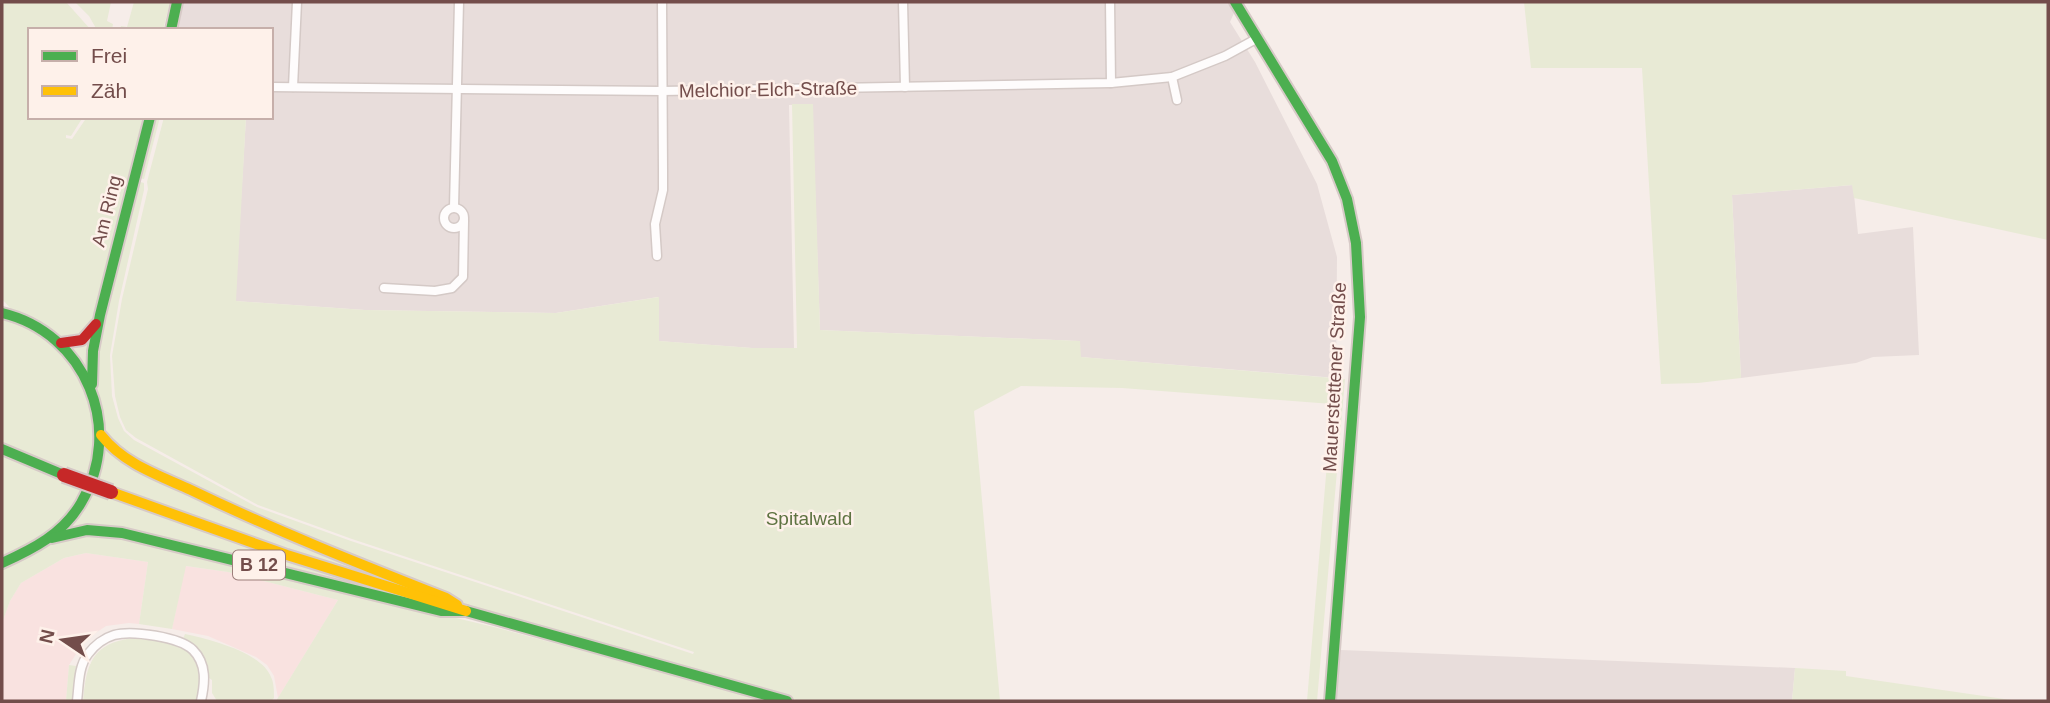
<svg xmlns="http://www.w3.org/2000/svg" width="2050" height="703" viewBox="0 0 2050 703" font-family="Arial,sans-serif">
	<rect width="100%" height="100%" fill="#f6ede9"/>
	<g fill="#f9e2e0">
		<polygon points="86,553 148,562 139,624 129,623 106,626 85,640 69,665 66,701 2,701 2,623 10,601 21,583 64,558"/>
		<polygon points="185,566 228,572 338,600 278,698 274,676 267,665 256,657 208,636 172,629"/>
	</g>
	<g fill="#e8dddb">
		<polygon points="179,2 1228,2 1234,13 1230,22 1255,62 1317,184 1337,257 1336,378 1080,357 1079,341 820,330 812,104 789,105 794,348 752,348 658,341 658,297 556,313 365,310 235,301 246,117 271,117 271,30 173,30"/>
		<polygon points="1853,185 1858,234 1913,227 1919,355 1873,357 1856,363 1741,378 1732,195"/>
		<polygon points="1341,650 1795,668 1792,701 1336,701"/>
	</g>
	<g fill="#e8ead5">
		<polygon points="2,2 66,2 91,30 30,30 30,117 83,117 71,136 66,135 66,138 72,139 87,117 146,117 98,314 86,336 63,341 13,311 2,299"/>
		<polygon points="75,2 111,2 107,21 113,24 112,30 97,30 89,16"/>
		<polygon points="134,2 170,2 163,30 120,30 121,26 127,27"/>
		<polygon points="1524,2 2048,2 2048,240 1854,198 1852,185 1732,195 1741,378 1698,383 1661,384 1642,68 1531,68"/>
		<polygon points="792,104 813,104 820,330 1080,341 1081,357 1345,379 1317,701 1307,701 1332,404 1122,388 1021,386 974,411 1000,701 800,701 468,605 447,594 319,547 118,450 104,434 103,414 95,386 95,351 137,181 144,183 144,190 119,301 110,355 112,396 118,418 124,431 134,440 257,507 351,541 693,654 694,652 352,539 258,505 136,438 126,430 120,417 115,396 112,356 122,299 148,189 147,182 164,117 246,117 236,301 365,310 556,313 659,297 659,341 752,348 797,348"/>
		<polygon points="153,117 160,117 144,179 138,178"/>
		<path d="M2,317c74,22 109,89 87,163l-87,-35z"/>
		<polygon points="95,329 89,377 67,345"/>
		<polygon points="103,444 416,593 96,483"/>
		<polygon points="2,453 86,488 76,507 40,542 2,558"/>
		<polygon points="93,491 374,588 123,530 64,531 82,511"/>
		<polygon points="94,532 494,627 768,701 276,701 338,600 228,572 186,566 172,629 139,624 148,562 86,553 64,558 21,583 10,601 2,623 2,567 29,557 54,542"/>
		<path d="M185,634c23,5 77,18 86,43 3,6 3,14 3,21l-3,3h-54l-5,-8v-13l-3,-2c-1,-18 -11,-30 -26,-39z"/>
		<path d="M133,638c49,4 72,8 65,63h-115c3,-37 9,-58 50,-63z"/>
		<polygon points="69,665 76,666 73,701 66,701"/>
		<polygon points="1795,668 1846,671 1846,676 2018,701 1792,701"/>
	</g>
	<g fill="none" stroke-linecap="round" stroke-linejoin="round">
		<defs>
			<g id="street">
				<polyline points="903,2 905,87"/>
				<polyline points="1110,2 1111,83"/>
				<polyline points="1172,77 1177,100"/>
				<polyline points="271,87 662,91 1111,83 1172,77 1225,56 1256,39"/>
				<polyline points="293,87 297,2"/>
				<polyline points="454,207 459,2"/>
				<circle cx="454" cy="218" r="10"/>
				<polyline points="657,256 655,224 663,190 663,171 662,2"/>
				<polyline points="384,288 435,291 452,288 463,277 464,221"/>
				<path d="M77,701c2,-15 1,-34 11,-47 6,-8 16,-16 26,-19 18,-5 66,2 79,15 14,14 12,33 8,51"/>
			</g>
			<g id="fast">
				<polyline points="1235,2 1332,161 1347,199 1356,243 1360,317 1330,701"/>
				<polyline points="171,30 177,2"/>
				<path d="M2,313c84,20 123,116 79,190 -18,31 -48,46 -79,60"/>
				<polyline points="92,384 93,351 100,315 150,117"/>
				<polyline points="2,449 64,475"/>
				<polyline points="52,538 87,530 122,533 441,611 466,611 787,701"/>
			</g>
			<g id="slow">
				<path d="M101,435c23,29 57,40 90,55 83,40 169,74 255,108l11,7"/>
				<polyline points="111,492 287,555 466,611"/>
			</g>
			<polyline id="jam" points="61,343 82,340 96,324"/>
		</defs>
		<use href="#street" stroke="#d4c9c6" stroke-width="11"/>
		<use href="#fast" stroke="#d7cac7" stroke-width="14"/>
		<use href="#slow" stroke="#d7cac7" stroke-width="14"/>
		<use href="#jam" stroke="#d7cac7" stroke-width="14"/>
		<use href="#street" stroke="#fefcfc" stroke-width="8"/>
		<use href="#fast" stroke="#4caf50" stroke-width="10"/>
		<use href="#slow" stroke="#ffc107" stroke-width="10"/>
		<use href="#jam" stroke="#c62828" stroke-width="10"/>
		<defs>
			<polyline id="jam-bridge" points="64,475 111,492"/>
		</defs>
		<use href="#jam-bridge" stroke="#d5c7c5" stroke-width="18" stroke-linecap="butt"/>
		<use href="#jam-bridge" stroke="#c62828" stroke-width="14"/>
	</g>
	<g text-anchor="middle" stroke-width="5" stroke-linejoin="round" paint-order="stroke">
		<rect fill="#fef1ea" stroke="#9d7e7b" stroke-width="2" x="233" y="550.5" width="52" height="29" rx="5"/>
		<g font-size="18" font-weight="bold" fill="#734d4b">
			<text x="259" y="571">B 12</text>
		</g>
		<g font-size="19" fill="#734d4b" stroke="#fef1ea">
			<text transform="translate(768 89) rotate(-1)" y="7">Melchior-Elch-Straße</text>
			<text transform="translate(106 211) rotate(-76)" y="7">Am Ring</text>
			<text transform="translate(1334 377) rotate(-87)" y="7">Mauerstettener Straße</text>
		</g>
		<g font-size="19" fill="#5e7341" stroke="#fef1ea">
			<text x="809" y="525">Spitalwald</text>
		</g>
	</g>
	<rect width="2050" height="703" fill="none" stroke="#734d4b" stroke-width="7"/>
	<rect x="28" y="28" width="245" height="91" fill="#fef1ea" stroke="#c6afaa" stroke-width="2"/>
	<rect x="42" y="51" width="35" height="10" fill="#4caf50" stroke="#c6afaa" stroke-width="2"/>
	<text x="91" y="63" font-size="21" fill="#734d4b">Frei</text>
	<rect x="42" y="86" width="35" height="10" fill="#ffc107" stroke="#c6afaa" stroke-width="2"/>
	<text x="91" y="98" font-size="21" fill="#734d4b">Zäh</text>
	<g transform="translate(63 640) rotate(283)" stroke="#fef1ea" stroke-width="5" paint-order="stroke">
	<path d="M0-5L12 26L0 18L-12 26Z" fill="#734d4b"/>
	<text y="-10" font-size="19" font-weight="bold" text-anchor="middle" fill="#734d4b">N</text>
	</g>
</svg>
